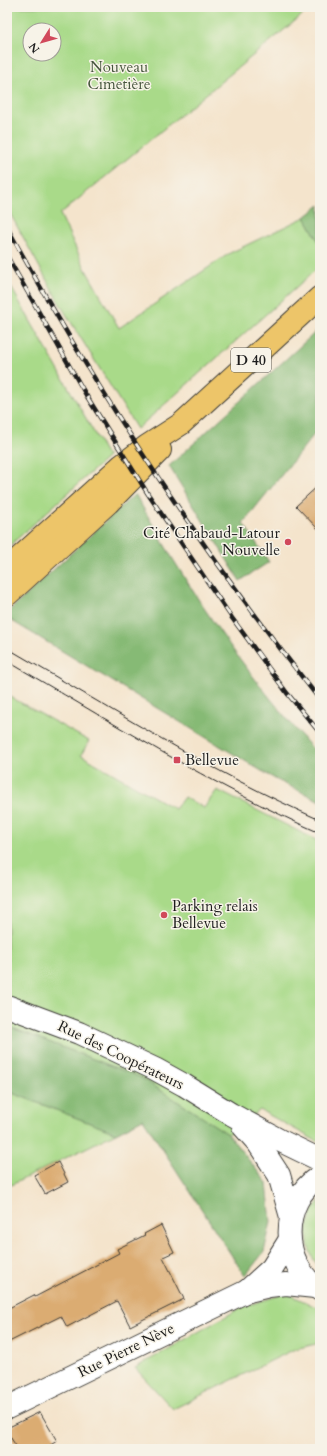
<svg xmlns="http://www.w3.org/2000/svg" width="327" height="1456" viewBox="0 0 327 1456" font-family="Cardo,serif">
	<rect width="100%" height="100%" fill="#f7f3e8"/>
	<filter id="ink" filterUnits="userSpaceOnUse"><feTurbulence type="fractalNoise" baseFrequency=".025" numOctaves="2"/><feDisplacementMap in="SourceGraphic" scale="8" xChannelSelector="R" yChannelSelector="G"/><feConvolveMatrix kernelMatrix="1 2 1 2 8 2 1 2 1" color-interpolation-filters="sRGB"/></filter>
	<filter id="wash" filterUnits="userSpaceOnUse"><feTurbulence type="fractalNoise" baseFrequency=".012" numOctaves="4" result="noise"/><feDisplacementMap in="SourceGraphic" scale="16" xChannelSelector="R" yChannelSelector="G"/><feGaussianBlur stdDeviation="0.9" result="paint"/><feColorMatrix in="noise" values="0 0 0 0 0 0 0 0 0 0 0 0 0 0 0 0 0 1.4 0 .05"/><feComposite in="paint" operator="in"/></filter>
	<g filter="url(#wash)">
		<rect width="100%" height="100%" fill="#f4e4cc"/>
		<g fill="#a9da89" stroke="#627b52" fill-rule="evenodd">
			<path d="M7,7h305l-252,207 26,56 33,58 111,-75 75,-36 15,27v22l-183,163 -76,-123 -54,-98zM30,30h24v24h-24z"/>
			<polygon points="7,280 108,457 7,548"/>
			<polygon points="7,695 89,741 81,755 175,809 184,797 204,808 217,790 320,842 320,1143 260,1110 228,1134 140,1077 7,1026"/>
			<polygon points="7,1091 116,1133 7,1187"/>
			<path d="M320,1200v68c-17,-18 -17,-49 0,-68z"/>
			<polygon points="287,1293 320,1309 320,1343 295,1349 173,1409 135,1368 242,1307"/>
		</g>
		<g fill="#86ba75" stroke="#516b48">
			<polygon points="320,205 320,244 305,217"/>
			<polygon points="320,328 320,427 243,523 269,562 240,581 169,466"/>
			<path d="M135,494c17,29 33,58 51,86 39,63 85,122 134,177v44l-45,-22 -268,-161v-5z"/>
			<polygon points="7,1026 140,1077 228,1134 267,1183 271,1222 264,1252 245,1276 143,1119 116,1133 7,1091"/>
		</g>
		<g id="blocks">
			<g fill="#dbac72">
				<polygon points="320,484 320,531 296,506"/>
				<polygon points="58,1162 68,1182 45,1194 34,1175"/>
				<polygon points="161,1225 174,1252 163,1257 184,1299 130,1326 117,1301 67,1327 61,1316 7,1343 7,1309 34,1295 35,1297 119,1253 117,1249 145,1235 144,1234"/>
				<polygon points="40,1412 57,1441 44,1449 18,1449 7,1432 7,1428"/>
			</g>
		</g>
	</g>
	<g filter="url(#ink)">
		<use href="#blocks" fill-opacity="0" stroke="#3c3a36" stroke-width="1"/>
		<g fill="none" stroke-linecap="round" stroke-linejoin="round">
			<defs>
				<g id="minor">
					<polyline points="7,1006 79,1033 155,1069 184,1085 231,1114 281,1141 320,1160"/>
					<polyline points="243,1126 258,1143 279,1175 291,1217"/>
					<path d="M320,1176c-41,26 -40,88 0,114"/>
					<polyline points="248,1290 272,1268 289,1241"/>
					<polyline points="7,1408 245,1292 269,1286 286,1284 315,1287"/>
				</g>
				<g id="primary">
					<polyline points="7,569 122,465 147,446 181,424 320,297"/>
					<polyline points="7,595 108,503 160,450"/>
				</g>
			</defs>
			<use href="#minor" stroke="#3c3a36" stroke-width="24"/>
			<use href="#primary" stroke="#3c3a36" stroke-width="24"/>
			<use href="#minor" stroke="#fff" stroke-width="22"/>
			<use href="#primary" stroke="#edc569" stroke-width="22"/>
			<g stroke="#1c1c1c" stroke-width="1">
				<path d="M7,648c103,60 204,124 313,172"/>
				<path d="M7,661c103,60 204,124 313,172"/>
			</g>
			<defs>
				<g id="rail">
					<path d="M7,227c90,166 196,325 313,473"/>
					<polyline points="7,256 86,395 148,494 232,618 287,693 320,733"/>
				</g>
			</defs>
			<use href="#rail" stroke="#1c1c1c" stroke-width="4.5"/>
			<use href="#rail" stroke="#f7f3e8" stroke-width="3" stroke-dasharray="9" stroke-linecap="butt"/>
		</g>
	</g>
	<g fill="#d1495b" stroke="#f7f3e8" stroke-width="1.5">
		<circle cx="288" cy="542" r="4"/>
		<rect x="173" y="756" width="8" height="8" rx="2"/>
		<circle cx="164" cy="915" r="4"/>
	</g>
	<g text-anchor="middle" stroke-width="3" stroke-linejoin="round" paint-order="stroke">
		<rect fill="#f7f3e8" stroke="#5e5c59" stroke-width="1" x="231" y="348" width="40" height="24" rx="3"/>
		<g font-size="14" font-weight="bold" fill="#1c1c1c">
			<text x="251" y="365">D 40</text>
		</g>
		<g font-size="15" fill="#46553d" stroke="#f7f3e8">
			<text x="119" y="72">Nouveau<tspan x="119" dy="17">Cimetière</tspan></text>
		</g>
		<g font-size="15" fill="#1c1c1c" stroke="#f7f3e8" text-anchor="start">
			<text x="280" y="538" text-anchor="end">Cité Chabaud-Latour<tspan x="280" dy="17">Nouvelle</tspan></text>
			<text x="185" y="765">Bellevue</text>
			<text x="172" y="911">Parking relais<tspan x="172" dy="17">Bellevue</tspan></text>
		</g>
		<g font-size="15" fill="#1c1c1c" stroke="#f7f3e8">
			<text transform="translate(121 1055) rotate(26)" y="5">Rue des Coopérateurs</text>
			<text transform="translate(126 1350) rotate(-26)" y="5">Rue Pierre Nève</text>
		</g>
	</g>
	<rect width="327" height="1456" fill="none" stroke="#f7f3e8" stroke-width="24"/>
	<g transform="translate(42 42) rotate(233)"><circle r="19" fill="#f7f3e8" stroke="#9f9d96"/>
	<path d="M0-3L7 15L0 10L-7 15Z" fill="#d1495b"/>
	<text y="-6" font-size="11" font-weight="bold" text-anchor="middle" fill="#1c1c1c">N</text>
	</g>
</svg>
